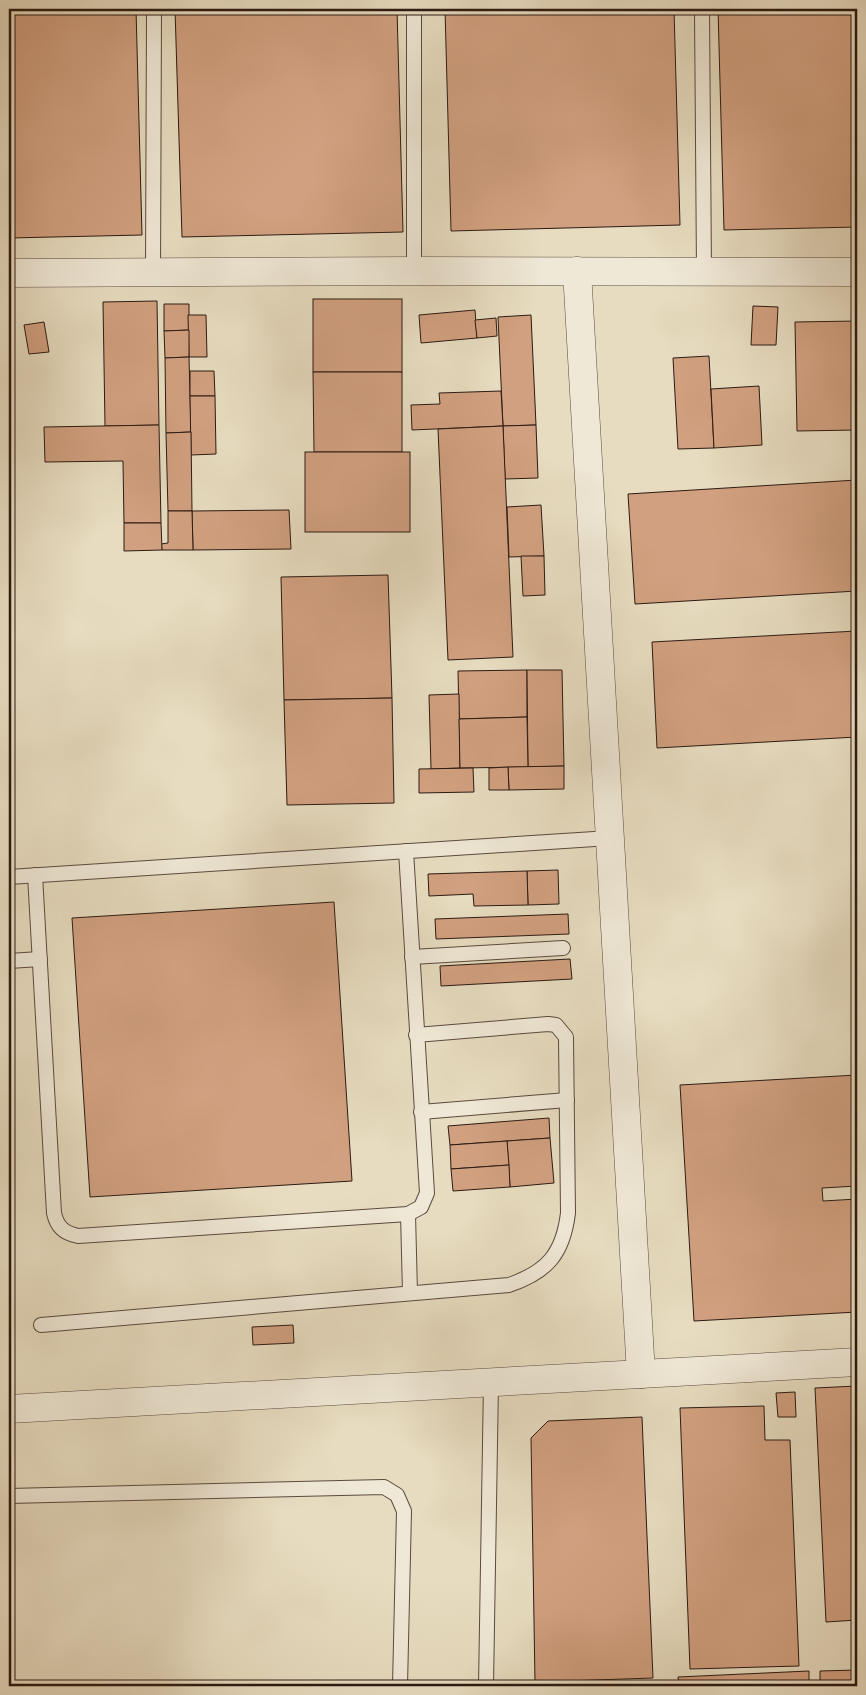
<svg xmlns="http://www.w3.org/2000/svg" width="866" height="1695" viewBox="0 0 866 1695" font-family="'Old Standard TT',serif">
	<rect width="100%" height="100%" fill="#e7dcc0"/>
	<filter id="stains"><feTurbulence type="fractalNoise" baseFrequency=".004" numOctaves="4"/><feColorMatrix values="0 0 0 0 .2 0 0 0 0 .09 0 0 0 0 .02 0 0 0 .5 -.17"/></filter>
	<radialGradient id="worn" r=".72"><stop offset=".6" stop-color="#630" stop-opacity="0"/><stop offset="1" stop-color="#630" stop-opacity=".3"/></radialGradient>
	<g fill="#d1a080" stroke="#2c1a12">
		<polygon points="9,9 136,9 142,235 9,238"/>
		<polygon points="175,9 397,9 403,232 182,237"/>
		<polygon points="445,9 674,9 680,225 451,231"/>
		<polygon points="718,9 857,9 857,227 724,230"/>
		<rect x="313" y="299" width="89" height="73"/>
		<polygon points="157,301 159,425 105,426 103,302"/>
		<polygon points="164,304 189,304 189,330 164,331"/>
		<polygon points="753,306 778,307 776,345 751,345"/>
		<polygon points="475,310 477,338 421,343 419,315"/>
		<polygon points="188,315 206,315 207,357 189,357"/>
		<polygon points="531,315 536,425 503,426 498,317"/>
		<polygon points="496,318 497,336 477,338 475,320"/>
		<polygon points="857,321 857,430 797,431 795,322"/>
		<polygon points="44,322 49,352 29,354 24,325"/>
		<polygon points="189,330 189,357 165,358 164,331"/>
		<polygon points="709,356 714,448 678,449 673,358"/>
		<polygon points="189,357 191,432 166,433 165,358"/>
		<polygon points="190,371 214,371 215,396 190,396"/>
		<polygon points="313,372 402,372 402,452 314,452"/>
		<polygon points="759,386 762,445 714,448 711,389"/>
		<polygon points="501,391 503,426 412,430 411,405 440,404 439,393"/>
		<polygon points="190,396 215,396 216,454 191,455"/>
		<polygon points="159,425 161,523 124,523 123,461 45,462 44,427"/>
		<polygon points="536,425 538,478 505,479 503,426"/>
		<polygon points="503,426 513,657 448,660 438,429"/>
		<polygon points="191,432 192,511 168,511 166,433"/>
		<rect x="305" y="452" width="105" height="80"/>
		<polygon points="857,480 857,591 635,604 628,494"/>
		<polygon points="541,505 544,556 509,557 507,507"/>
		<polygon points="289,510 291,549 193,550 192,511"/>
		<polygon points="168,511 192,511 193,550 162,550 161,544 168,543"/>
		<polygon points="124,523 161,523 162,550 124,551"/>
		<polygon points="521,556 544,556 545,595 523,596"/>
		<polygon points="388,575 392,698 284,700 281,577"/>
		<polygon points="857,631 857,737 657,748 652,642"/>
		<polygon points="527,670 527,717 459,719 458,671"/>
		<polygon points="527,670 562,670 564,766 528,767"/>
		<polygon points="459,694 460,768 431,769 429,695"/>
		<polygon points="392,698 394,803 287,805 284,700"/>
		<polygon points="527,717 528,767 460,768 459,719"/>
		<polygon points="564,766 564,789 509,790 508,767"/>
		<polygon points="508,767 509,790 489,790 489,768"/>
		<polygon points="473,768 474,792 419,793 419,769"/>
		<polygon points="558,870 559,904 528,905 527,871"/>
		<polygon points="527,871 528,905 474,906 473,894 429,896 428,874"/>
		<polygon points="334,902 352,1181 90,1197 72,918"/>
		<polygon points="568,914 569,934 436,939 435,919"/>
		<polygon points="570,959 572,979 441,986 440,966"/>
		<polygon points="857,1075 857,1186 822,1188 823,1201 857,1199 857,1312 694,1321 680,1085"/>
		<polygon points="549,1118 550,1138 450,1145 448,1126"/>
		<polygon points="550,1138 554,1183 510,1187 507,1141"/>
		<polygon points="507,1141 509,1165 451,1169 450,1145"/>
		<polygon points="509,1165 510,1187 453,1191 451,1169"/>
		<polygon points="293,1325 294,1343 253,1345 252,1327"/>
		<polygon points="857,1386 857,1620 826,1622 815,1388"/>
		<polygon points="795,1392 796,1417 778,1417 776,1393"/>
		<polygon points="764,1406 765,1440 790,1440 799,1666 690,1669 680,1408"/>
		<polygon points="642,1417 653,1678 535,1682 531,1438 548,1421"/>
		<polygon points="857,1670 857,1686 820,1686 820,1671"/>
		<polygon points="809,1671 809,1686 679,1686 678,1677"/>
	</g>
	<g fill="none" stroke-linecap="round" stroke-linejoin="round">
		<defs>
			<g id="service">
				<polyline points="414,9 414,271"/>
				<polyline points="702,9 704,271"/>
				<polyline points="153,273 154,9"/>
				<path d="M35,875l19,338c3,14 10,20 24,23l330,-22 13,-7 6,-14 -21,-342"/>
				<polyline points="9,877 610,838"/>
				<polyline points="412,957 563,948"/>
				<polyline points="9,961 40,959"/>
				<polyline points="421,1112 567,1100"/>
				<polyline points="408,1214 410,1293"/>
				<path d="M41,1325l468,-40c38,-13 54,-31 59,-72l-2,-176 -10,-12 -8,-1 -132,11"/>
				<polyline points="9,1496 384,1487 397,1495 404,1511 400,1686"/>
				<polyline points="486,1686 491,1383"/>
			</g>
			<g id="minor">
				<polyline points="577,271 641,1374"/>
				<polyline points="9,273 414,271 857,272"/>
				<polyline points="9,1409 857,1362"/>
			</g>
		</defs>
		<use href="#service" stroke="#5b4a3e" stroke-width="16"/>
		<use href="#minor" stroke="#5b4a3e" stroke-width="29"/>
		<use href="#service" stroke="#efe8d6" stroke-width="14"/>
		<use href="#minor" stroke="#efe8d6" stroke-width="28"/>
	</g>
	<rect width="866" height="1695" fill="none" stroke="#e7dcc0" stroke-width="30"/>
	<rect x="10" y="10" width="846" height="1675" fill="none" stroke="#2c1a12" stroke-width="2.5"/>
	<rect x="15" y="15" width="836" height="1665" fill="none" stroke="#2c1a12"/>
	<rect width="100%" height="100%" filter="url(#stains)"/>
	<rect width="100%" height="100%" fill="url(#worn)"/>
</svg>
